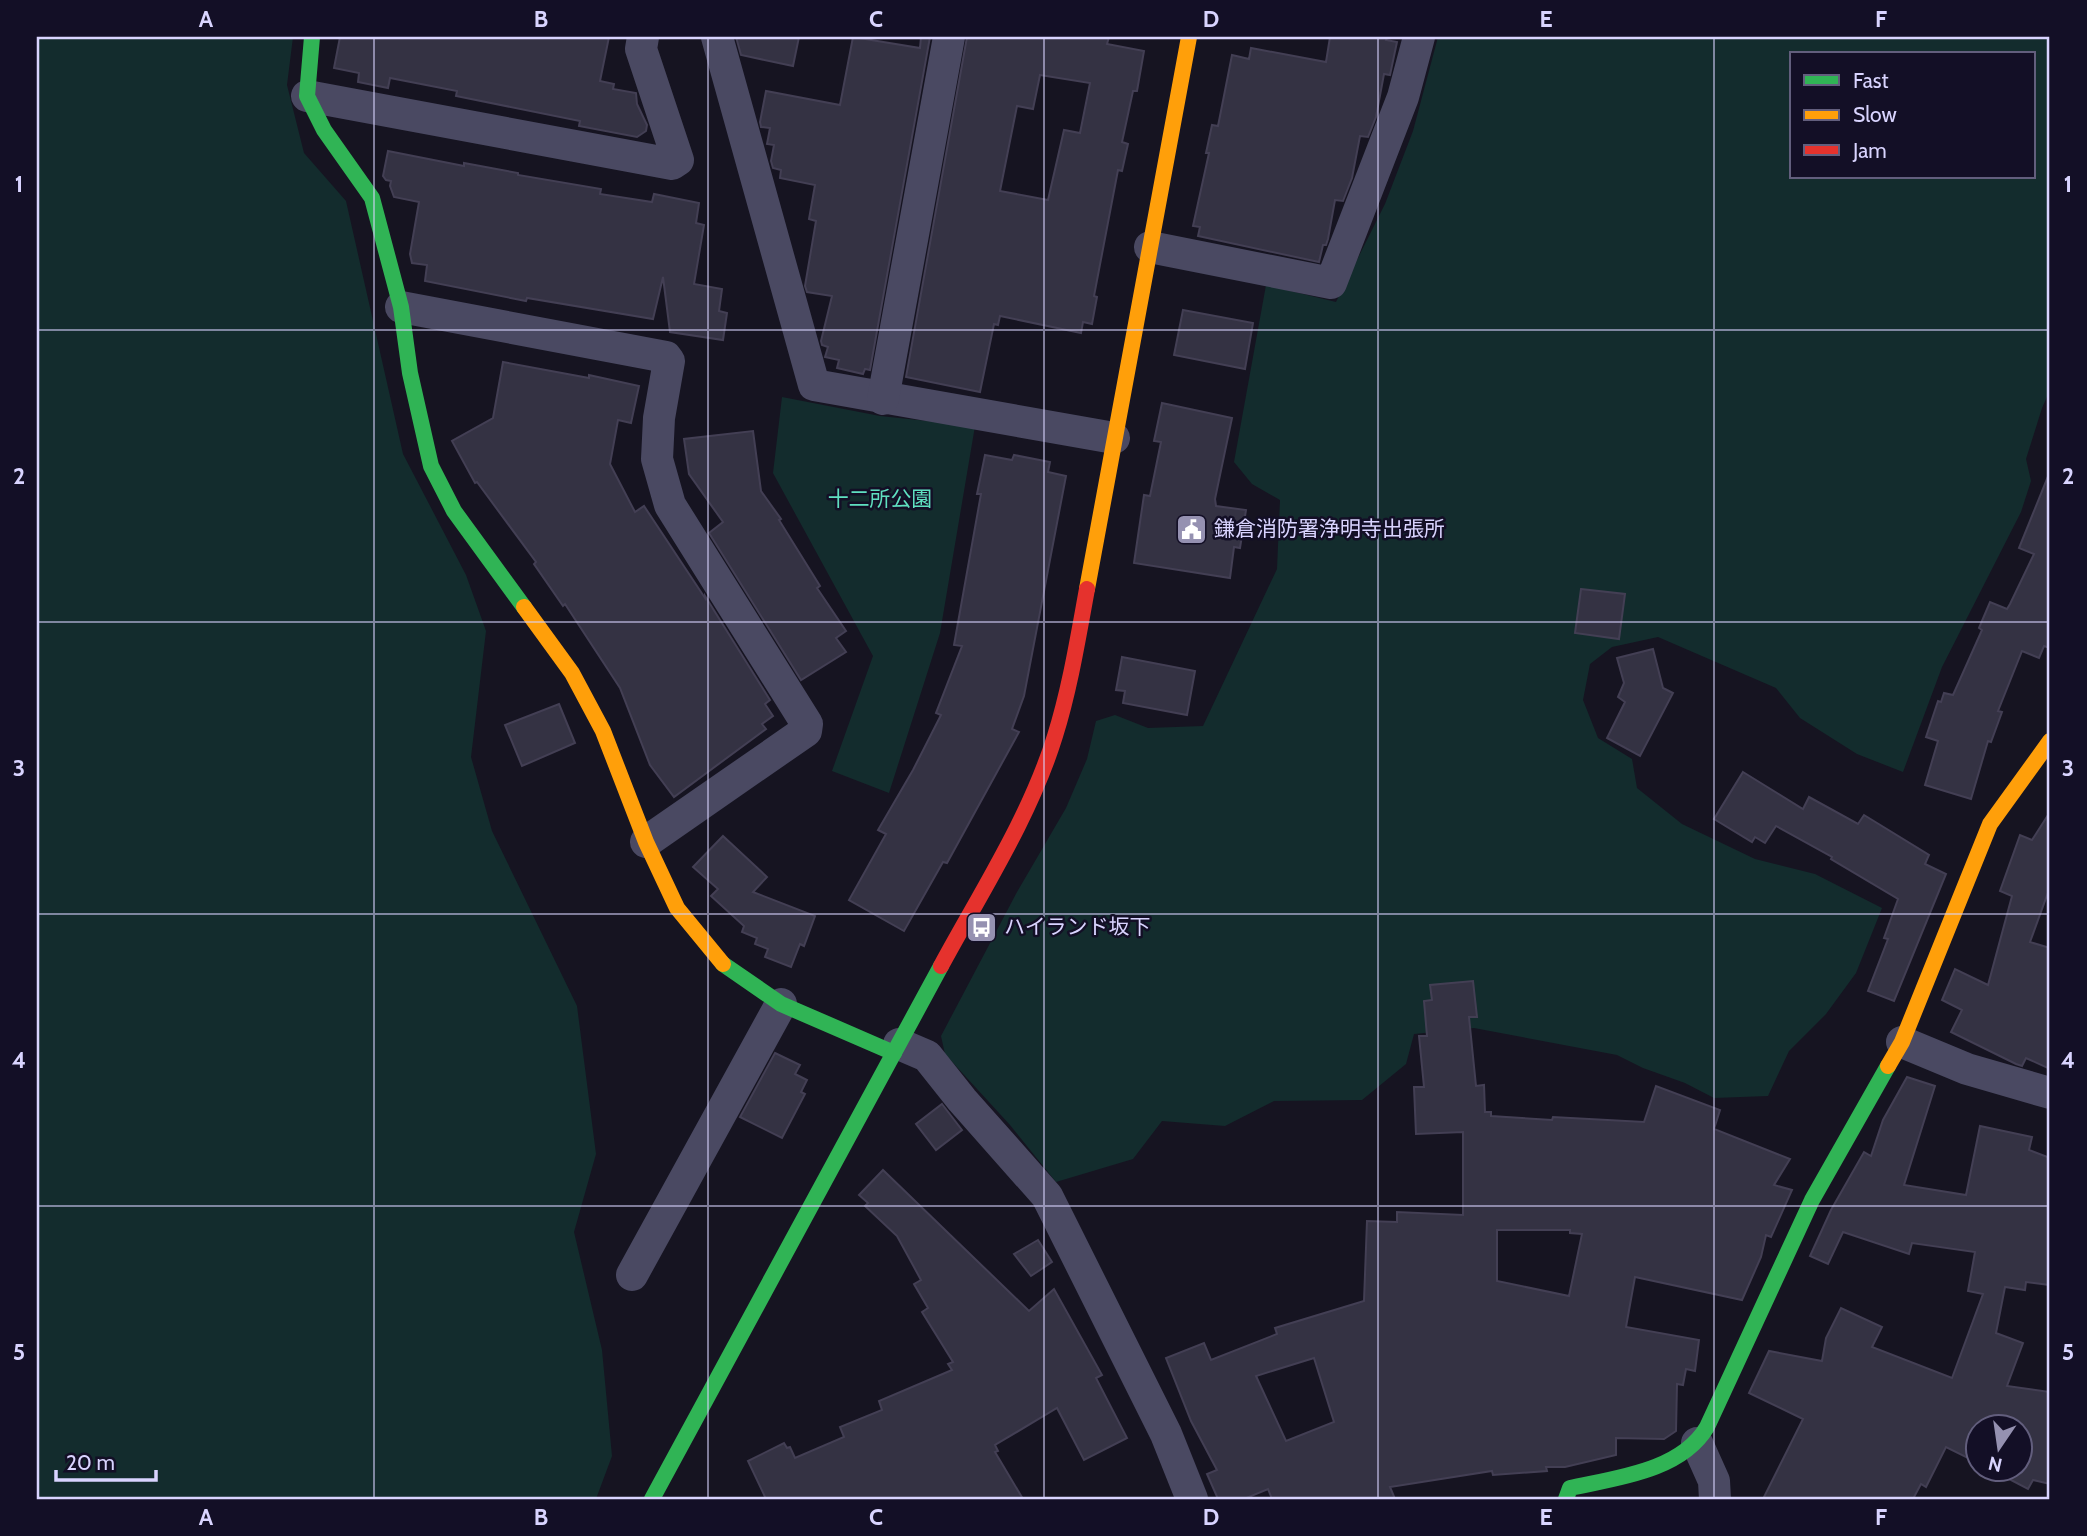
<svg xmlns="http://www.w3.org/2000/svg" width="2087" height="1536" viewBox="0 0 2087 1536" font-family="Cabin,'Noto Sans JP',sans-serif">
	<rect width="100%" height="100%" fill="#161421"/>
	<g fill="#132c2d" fill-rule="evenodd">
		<polygon points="37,37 293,37 287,85 304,153 346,201 403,454 466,575 486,631 471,757 492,831 577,1006 596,1154 574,1232 602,1350 612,1456 596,1499 42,1499 37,1496"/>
		<path d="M1438,37h612v353l-8,18 -16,51 5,22 -10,31 -79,155 -39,105 -46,-18 -57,-36 -24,-30 -118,-51 -46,10 -22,17 -7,36 15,38 34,21 5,29 45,36 73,35 60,15 67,34 -26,65 -30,41 -37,37 -21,45 -54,2 -29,-15 -42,-15 -26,-13 -143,-27 -60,6 -8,30 -44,36 -88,1 -49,25 -63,-5 -29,38 -77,23 -46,-57 -65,-71 -4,-18 76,-144 49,-84 21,-49 9,-38 19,-6 33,13 55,-2 74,-157 3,-69 -28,-16 -18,-22 32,-177 70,17 49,-98 28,-73zM1791,54h242v123h-242z"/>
		<polygon points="782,397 880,416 975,426 940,633 889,793 832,771 873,656 773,473"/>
	</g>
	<g fill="#343243" stroke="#433f54" stroke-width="2" fill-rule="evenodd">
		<polygon points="340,37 609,37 600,81 614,84 613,89 636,93 637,104 647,125 646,131 637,137 579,126 580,121 456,96 457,91 390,78 388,88 358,82 359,73 334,68"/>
		<polygon points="736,37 799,37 793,66 741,55"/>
		<polygon points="853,37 920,48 921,37 930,37 870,370 865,369 863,374 837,368 839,360 825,357 828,347 822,345 821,341 832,296 807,292 805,286 816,221 809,219 815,185 780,178 781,170 773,168 771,161 774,145 767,144 770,128 761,127 760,122 766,91 840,105"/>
		<path d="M967,37h142l-2,7 37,7 -7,40h-4l-11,51 6,2 -6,27 -4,-1 -24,126 3,1 -5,27 -9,-2 -2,11 -81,-17 -2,9 -4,-1 -14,68 -74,-15zM1040,75l50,8 -10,50 -16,-3 -16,70 -48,-9 17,-85 16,3z"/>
		<polygon points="1330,37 1387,37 1386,40 1397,42 1390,75 1384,74 1376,117 1368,137 1360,136 1352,178 1343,201 1335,200 1328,239 1326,245 1323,245 1319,262 1198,236 1200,227 1193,226 1209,153 1206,153 1212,125 1218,126 1232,55 1249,59 1251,48 1326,62"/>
		<polygon points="388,151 464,166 464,163 518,173 518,175 601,189 600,194 652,202 654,194 699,203 696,223 704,225 694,284 722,289 719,311 727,313 723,340 670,332 663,277 653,319 527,298 526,301 425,281 427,265 412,263 410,254 419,202 394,197 390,186 391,181 386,180 383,176"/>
		<polygon points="1183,310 1253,323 1245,369 1174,355"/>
		<polygon points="503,362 589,378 589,375 639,386 631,423 618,420 610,464 635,512 644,506 705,598 705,596 770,700 765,704 773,716 762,724 766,729 674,797 650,765 620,688 565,604 563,606 534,564 536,562 477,482 475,483 452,441 493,418"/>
		<polygon points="1162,403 1232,418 1215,499 1216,506 1246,510 1240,548 1234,547 1230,578 1134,563 1144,495 1150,496 1161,442 1154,441"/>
		<polygon points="753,431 761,491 781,519 779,520 820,586 817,588 846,631 836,638 846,652 801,680 709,533 723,522 689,474 684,439"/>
		<polygon points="985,455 1012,460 1014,455 1050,462 1048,472 1066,476 1024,696 1012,729 1019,732 947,863 943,862 904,931 849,900 886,834 878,830 913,770 941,715 936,713 962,646 954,645 981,494 977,494"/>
		<polygon points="2049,474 2050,648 2044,646 2039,658 2022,651 1998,711 2002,712 1991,742 1988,741 1971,799 1925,785 1938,741 1926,737 1938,701 1941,702 1944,693 1953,695 1982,630 1979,628 1990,602 2007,609 2010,604 2034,554 2019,548"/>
		<polygon points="1581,589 1625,594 1619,639 1575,633"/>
		<polygon points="1653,649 1663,688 1673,693 1640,756 1607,738 1625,702 1618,697 1624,683 1617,658"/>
		<polygon points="1122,657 1195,671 1187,715 1123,703 1125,691 1116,690"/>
		<polygon points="559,704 575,743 522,766 505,725"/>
		<polygon points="1743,772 1803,809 1809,797 1858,824 1864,815 1929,855 1925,864 1946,874 1894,1001 1868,991 1888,939 1884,938 1898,899 1831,859 1832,857 1776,826 1765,843 1755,837 1752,842 1714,819"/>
		<polygon points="2050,812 2050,887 2030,942 2050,948 2050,1069 2026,1058 2022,1066 2016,1064 1951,1032 1962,1010 1942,1000 1955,969 1988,985 2012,896 2000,891 2020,835 2032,840"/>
		<polygon points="723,836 767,877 753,892 815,916 804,946 800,944 791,967 765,957 768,949 755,944 757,938 742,932 744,926 711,896 718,889 693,867"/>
		<path d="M1473,981l4,36h-8l7,69 8,-1 1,27h6v4l61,4 1,-3 91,5 12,-36 64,24 -6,19 76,30 -16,26 18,5 -21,47 -5,-2 -5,22 -19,43 -107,-23 -9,50 73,13 -4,31 -9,-2 -3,16 -6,-1 -1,47 -12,8 -48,-1v17l-51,12h-19l1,4 -54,4 -1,-4 -102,16 5,12h-123l-4,-10 -24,10h-26l-11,-25 10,-4 -26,-49 -25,-63 38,-15 7,17 66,-26 -2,-6 89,-27 3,-80 30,1v-10l66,3v-83l-47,2 -2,-47h10l-5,-51h8l-3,-35 8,-1 -2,-15zM1497,1230h73v3l12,1 -13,62 -72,-15zM1314,1358l20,64 -48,19 -30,-65z"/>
		<polygon points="775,1053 800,1065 795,1074 807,1080 801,1092 805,1094 782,1138 740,1117"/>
		<polygon points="1907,1077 1935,1086 1904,1185 1966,1195 1980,1126 2032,1137 2029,1150 2050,1158 2050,1285 2026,1282 2025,1290 2005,1287 1996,1333 2023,1343 2007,1386 2050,1392 2050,1484 2033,1480 2028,1489 1990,1469 2020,1469 2020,1427 1978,1427 1978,1463 1946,1447 1926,1487 1921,1484 1913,1499 1763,1499 1803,1419 1749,1393 1769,1351 1822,1361 1826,1338 1841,1308 1882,1327 1872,1347 1952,1378 1983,1294 1968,1291 1975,1252 1912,1243 1909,1254 1843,1232 1828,1264 1810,1256 1831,1210 1864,1152 1871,1156 1883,1120"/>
		<polygon points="942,1104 962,1130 936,1150 916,1124"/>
		<polygon points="883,1170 1029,1311 1054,1289 1102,1375 1096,1378 1127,1438 1084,1460 1057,1408 995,1445 998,1451 995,1452 1023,1499 766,1499 748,1461 784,1443 787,1448 790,1447 795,1458 844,1437 840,1427 882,1410 879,1401 952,1370 948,1364 953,1362 922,1312 928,1308 914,1284 921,1280 897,1236 865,1206 868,1203 859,1195"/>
		<polygon points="1038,1240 1052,1262 1031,1276 1014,1254"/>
	</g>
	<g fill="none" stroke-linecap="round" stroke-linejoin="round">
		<g stroke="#4a4962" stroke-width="32">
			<polyline points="717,37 814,385 1114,438"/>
			<polyline points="307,96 672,164 678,160 641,49 643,37"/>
			<polyline points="1150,247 1331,283 1403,97 1419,37"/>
			<polyline points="401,307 666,357 669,361 659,418 657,459 670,505 807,724 806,731 646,842"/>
			<polyline points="883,399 949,37"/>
			<polyline points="1902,1042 1967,1069 2050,1093"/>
			<polyline points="899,1044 927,1056 962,1100 1047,1196 1166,1434 1192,1499"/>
			<polyline points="632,1275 781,1004"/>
			<polyline points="1697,1443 1714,1481 1715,1499"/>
		</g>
		<g stroke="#30b455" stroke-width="16">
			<polyline points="312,37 307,96 324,130 372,198 401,307 410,373 431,466 454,511 524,607"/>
			<polyline points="723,964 781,1004 894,1053"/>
			<polyline points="652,1499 941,966"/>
			<path d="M1566,1499l4,-11c46,-10 111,-17 137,-61l105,-227 76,-134"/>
		</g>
		<g stroke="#ff9f0a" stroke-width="16">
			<polyline points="1087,589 1189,37"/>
			<polyline points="524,607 572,673 603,731 646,842 677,908 723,964"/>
			<polyline points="1888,1066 1902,1042 1990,824 2050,741"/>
		</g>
		<path stroke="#e5322d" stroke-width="16" d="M941,966c40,-74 89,-149 114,-230 15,-48 23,-98 32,-147"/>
	</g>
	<path fill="none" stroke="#d9d4ff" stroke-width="2" stroke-opacity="0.55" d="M374,37v1462M708,37v1462M1044,37v1462M1378,37v1462M1714,37v1462M37,330h2013M37,622h2013M37,914h2013M37,1206h2013"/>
	<defs>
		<symbol id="civic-square" viewBox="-11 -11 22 22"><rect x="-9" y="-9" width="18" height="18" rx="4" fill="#9591b1" stroke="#130f26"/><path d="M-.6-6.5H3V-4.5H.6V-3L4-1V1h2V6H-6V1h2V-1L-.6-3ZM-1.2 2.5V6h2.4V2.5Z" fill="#fff"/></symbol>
		<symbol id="bus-square" viewBox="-11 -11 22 22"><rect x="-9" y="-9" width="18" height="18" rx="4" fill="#9591b1" stroke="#130f26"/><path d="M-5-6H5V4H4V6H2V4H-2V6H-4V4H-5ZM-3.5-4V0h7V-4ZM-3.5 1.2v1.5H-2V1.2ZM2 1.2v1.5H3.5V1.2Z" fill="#fff"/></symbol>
	</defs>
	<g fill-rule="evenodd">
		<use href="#civic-square" x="1174" y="512" width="35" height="35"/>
		<use href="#bus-square" x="964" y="910" width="35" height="35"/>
	</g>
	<g text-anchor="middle" stroke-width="5" stroke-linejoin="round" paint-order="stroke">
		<g font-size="21" fill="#5fe0c0" stroke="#130f26">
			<text x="880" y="506">十二所公園</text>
		</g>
		<g font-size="21" fill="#d9d4ff" stroke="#130f26" text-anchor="start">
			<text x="1214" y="536">鎌倉消防署浄明寺出張所</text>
			<text x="1004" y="934">ハイランド坂下</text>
		</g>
	</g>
	<rect width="2087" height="1536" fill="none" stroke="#130f26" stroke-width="77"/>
	<rect x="1790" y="52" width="245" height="126" fill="#130f26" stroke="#625e7d" stroke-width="2"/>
	<rect x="1804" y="75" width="35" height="10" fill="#30b455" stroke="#625e7d" stroke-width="2"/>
	<text x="1853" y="88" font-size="21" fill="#d9d4ff">Fast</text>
	<rect x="1804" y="110" width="35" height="10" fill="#ff9f0a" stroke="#625e7d" stroke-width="2"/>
	<text x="1853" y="122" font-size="21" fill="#d9d4ff">Slow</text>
	<rect x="1804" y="145" width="35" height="10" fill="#e5322d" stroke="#625e7d" stroke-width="2"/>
	<text x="1853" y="158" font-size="21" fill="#d9d4ff">Jam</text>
	<g transform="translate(1999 1448) rotate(193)"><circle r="33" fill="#130f26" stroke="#625e7d" stroke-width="2"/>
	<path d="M0-5L12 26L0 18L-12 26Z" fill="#9591b1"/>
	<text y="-10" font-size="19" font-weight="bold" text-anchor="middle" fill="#d9d4ff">N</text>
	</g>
	<path d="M56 1470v10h100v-10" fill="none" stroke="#d9d4ff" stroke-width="3.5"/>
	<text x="66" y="1470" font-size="21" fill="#d9d4ff" stroke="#130f26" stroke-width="5" paint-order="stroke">20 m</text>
	<rect x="38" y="38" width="2010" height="1460" fill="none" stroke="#d9d4ff" stroke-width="2.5"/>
	<g font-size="23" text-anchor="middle" font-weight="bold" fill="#d9d4ff">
		<text x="206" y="27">A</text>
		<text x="541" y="27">B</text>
		<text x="876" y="27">C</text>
		<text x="1211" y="27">D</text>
		<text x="1546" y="27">E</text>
		<text x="1881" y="27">F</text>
		<text x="19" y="192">1</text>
		<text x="2068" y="192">1</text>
		<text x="19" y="484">2</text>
		<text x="2068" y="484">2</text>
		<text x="19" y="776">3</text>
		<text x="2068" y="776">3</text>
		<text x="19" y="1068">4</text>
		<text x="2068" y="1068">4</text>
		<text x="19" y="1360">5</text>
		<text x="2068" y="1360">5</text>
		<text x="206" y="1525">A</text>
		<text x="541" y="1525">B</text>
		<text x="876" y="1525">C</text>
		<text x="1211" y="1525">D</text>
		<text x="1546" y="1525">E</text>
		<text x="1881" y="1525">F</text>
	</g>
</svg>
